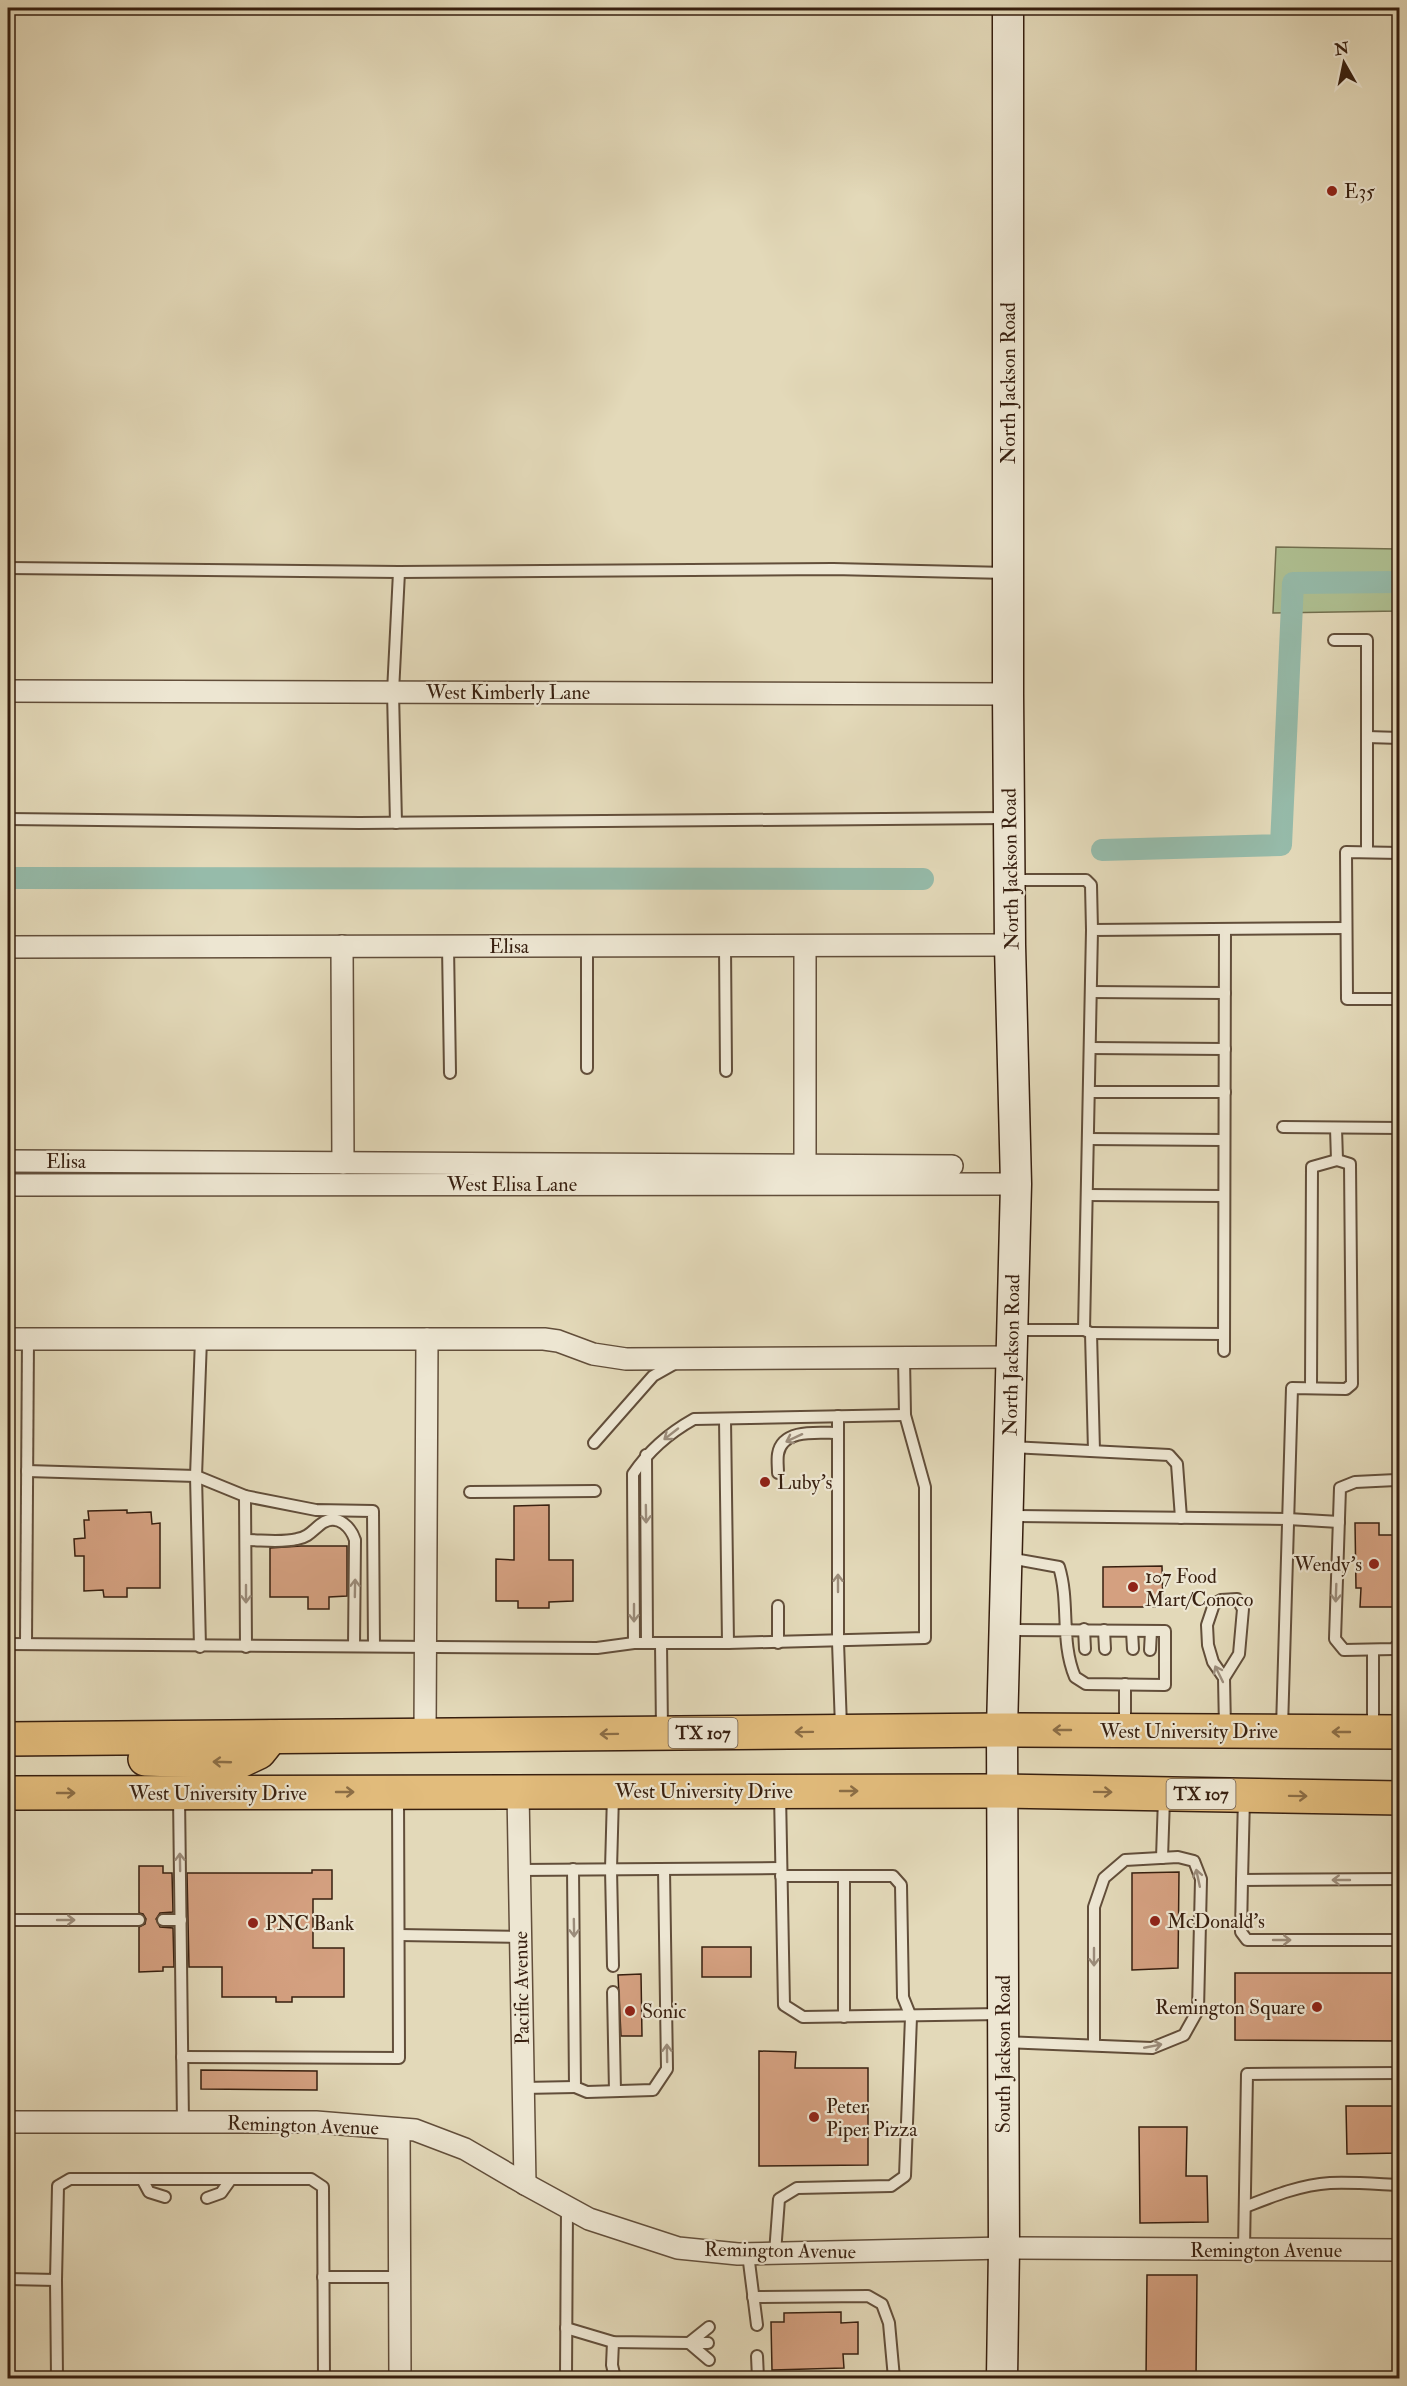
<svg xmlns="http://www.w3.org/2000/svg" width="1407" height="2386" viewBox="0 0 1407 2386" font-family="'IM FELL Double Pica',serif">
	<rect width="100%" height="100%" fill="#e3d9b9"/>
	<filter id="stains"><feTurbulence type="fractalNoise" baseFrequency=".00333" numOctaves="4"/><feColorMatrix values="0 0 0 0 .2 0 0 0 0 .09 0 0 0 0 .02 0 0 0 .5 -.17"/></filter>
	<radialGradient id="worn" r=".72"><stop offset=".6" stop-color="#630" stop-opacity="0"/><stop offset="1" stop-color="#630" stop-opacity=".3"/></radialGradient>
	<polygon fill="#afc092" stroke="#737050" stroke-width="1.5" points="1276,547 1399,549 1399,611 1273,613"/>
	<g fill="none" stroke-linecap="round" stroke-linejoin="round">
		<g stroke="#96bbaa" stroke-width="22">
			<polyline points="1102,850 1281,845 1293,583 1400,582"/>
			<polyline points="8,878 923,879"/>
		</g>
	</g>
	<g fill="#d4a080" stroke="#371f0f" stroke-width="1.5">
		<polygon points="549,1505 549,1560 573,1560 573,1601 549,1602 549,1608 518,1608 518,1601 496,1601 496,1559 514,1560 514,1506"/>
		<polygon points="127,1510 127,1513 151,1512 152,1524 160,1523 160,1588 127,1588 127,1597 104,1597 103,1590 84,1591 84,1556 75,1556 74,1539 85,1538 84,1520 89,1520 88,1511"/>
		<polygon points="1355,1523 1379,1523 1379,1535 1395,1535 1397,1607 1360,1607 1361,1588 1356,1588"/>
		<polygon points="301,1546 347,1546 347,1596 329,1597 329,1609 308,1609 308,1597 270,1597 270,1548"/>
		<polygon points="1162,1566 1163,1607 1103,1607 1103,1567"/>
		<polygon points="139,1866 163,1866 163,1873 172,1873 173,1912 160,1913 156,1919 160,1927 173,1928 174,1967 163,1967 163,1971 139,1972 139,1927 145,1924 146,1919 143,1914 139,1913"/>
		<polygon points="312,1870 332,1870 332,1899 313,1899 313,1948 344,1948 344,1997 292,1997 292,2002 276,2002 276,1997 222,1997 222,1967 189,1967 187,1873 312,1873"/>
		<polygon points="1179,1872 1178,1968 1132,1970 1132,1873"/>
		<rect x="702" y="1947" width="49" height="30"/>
		<polygon points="1235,1973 1400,1973 1400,2041 1235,2040"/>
		<polygon points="641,1974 642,2036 621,2036 618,1975"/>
		<polygon points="759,2051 796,2052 795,2068 868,2068 868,2165 759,2166"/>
		<polygon points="201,2070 317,2071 317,2090 201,2089"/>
		<polygon points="1346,2106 1400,2106 1400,2153 1347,2154"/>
		<polygon points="1139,2127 1187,2127 1186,2176 1207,2176 1208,2222 1140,2223"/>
		<polygon points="1147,2275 1197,2275 1196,2379 1146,2379"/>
		<polygon points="841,2312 841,2323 858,2322 858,2354 843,2354 844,2368 772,2370 771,2322 784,2322 784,2313"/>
	</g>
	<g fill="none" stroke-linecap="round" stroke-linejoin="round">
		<defs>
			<g id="lane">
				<polyline points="8,568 399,572 833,569 1007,573"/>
				<polyline points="1334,640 1367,640 1367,852"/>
				<polyline points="1367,737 1400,738"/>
				<polyline points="8,819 359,823 1006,818"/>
				<polyline points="396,823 393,692 399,572"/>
				<polyline points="1400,853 1346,852 1347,999 1400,999"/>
				<polyline points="1010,880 1086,880 1091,885 1092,930"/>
				<polyline points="448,946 450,1073"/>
				<polyline points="587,946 587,1068"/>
				<polyline points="725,946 726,1071"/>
				<polyline points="1091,992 1225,993"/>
				<polyline points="1090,1048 1225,1049"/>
				<polyline points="1089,1092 1225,1092"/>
				<polyline points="1283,1127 1400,1128"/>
				<polyline points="1336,1128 1337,1160"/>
				<polyline points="1088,1139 1224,1140"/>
				<polyline points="1087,1195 1224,1196"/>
				<polyline points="1015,1330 1084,1330 1091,1333 1094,1451"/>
				<polyline points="1084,1330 1092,930 1346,928"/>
				<polyline points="1091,1333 1224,1334"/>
				<polyline points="1224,1351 1225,929"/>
				<polyline points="838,1416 838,1642 841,1727"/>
				<polyline points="594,1443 653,1376 676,1363"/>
				<polyline points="1010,1447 1169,1455 1177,1464 1181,1518"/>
				<polyline points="646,1455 647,1643"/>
				<polyline points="27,1471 196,1476 245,1496 316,1510 373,1511 374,1646"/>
				<path d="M778,1473c0,-6 -1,-13 0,-19 4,-26 41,-21 59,-21"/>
				<polyline points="1400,1482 1396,1480 1355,1482 1340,1488 1335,1639 1344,1650 1393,1649 1400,1643"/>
				<polyline points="470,1492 595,1491"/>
				<polyline points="245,1496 246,1647"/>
				<polyline points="1010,1516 1288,1519 1339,1522"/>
				<path d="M246,1540c16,0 35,3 51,-1 13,-2 17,-11 27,-17 15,-8 27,6 31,18l-1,106"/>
				<polyline points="1084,1629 1085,1649"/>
				<path d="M1006,1630l159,1v54l-79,-1 -11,-7c-15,-36 -5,-74 -16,-110l-50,-9"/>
				<polyline points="1104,1630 1105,1649"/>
				<polyline points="1132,1631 1133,1649"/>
				<path d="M634,1643l-1,-169c16,-24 36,-41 61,-55l211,-4"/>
				<polyline points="728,1643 925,1638 925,1487 905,1415 904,1358"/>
				<polyline points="778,1643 778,1606"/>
				<polyline points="8,1644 597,1648 634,1643 661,1643"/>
				<polyline points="26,1644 28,1339"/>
				<polyline points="200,1647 196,1476 201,1339"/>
				<polyline points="1150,1650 1151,1631"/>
				<polyline points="1373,1650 1373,1727"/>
				<polyline points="1224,1678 1239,1654 1243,1609 1237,1599 1221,1600 1214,1604 1207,1625 1208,1645 1213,1662 1224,1678 1225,1728"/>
				<polyline points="1125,1684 1125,1726"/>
				<polyline points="1282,1728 1292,1388 1346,1389 1352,1384 1350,1164 1337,1160 1312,1167 1311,1388"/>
				<polyline points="662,1730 661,1643 728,1643 725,1419"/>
				<polyline points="780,1794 784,2005 803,2017 1001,2014"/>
				<polyline points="613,1795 611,1869 613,1966"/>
				<polyline points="179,1796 183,2123"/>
				<polyline points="1162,1858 1164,1798"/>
				<polyline points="573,1869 575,2087 587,2092 653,2090 667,2069 664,1869"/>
				<polyline points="519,1870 781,1868"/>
				<polyline points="844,1876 844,2017"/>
				<polyline points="1400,1879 1242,1880 1241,1932 1247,1940 1400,1940"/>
				<polyline points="1242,1880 1244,1798"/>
				<polyline points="8,1920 139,1920"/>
				<polyline points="163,1920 181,1920"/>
				<polyline points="399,1935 520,1937"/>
				<polyline points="613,1992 615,2091"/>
				<polyline points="1005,2042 1152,2048 1184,2035 1198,2010 1201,1879 1194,1861 1178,1857 1125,1860 1104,1878 1094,1907 1094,2046"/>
				<polyline points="182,2057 399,2058 398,1795"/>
				<polyline points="523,2088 575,2087"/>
				<polyline points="142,2179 149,2192 165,2197"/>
				<polyline points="207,2198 221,2193 231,2179"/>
				<path d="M1245,2207c28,-11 55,-22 85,-24 23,-1 47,1 70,2"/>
				<polyline points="1244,2249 1247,2074 1400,2073"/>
				<polyline points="775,2253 779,2199 797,2188 891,2186 905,2176 911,2017 903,1997 901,1885 893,1876 781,1876"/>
				<polyline points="748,2254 757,2325"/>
				<polyline points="323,2277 400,2277"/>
				<polyline points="8,2279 56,2280 58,2186 70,2179 311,2179 323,2187 324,2378"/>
				<polyline points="56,2280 57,2378"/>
				<polyline points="753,2297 868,2296 882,2304 889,2323 894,2378"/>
				<polyline points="566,2328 613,2342 689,2343 709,2327"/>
				<polyline points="613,2342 612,2365 615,2378"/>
				<polyline points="689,2343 709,2360"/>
				<polyline points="689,2343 708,2343"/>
				<polyline points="757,2356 758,2378"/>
				<polyline points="566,2378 567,2207"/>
			</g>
			<g id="street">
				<polyline points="8,691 1008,694"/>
				<polyline points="342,946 343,1163"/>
				<polyline points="805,946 805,1165"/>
				<polyline points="8,947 1010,945"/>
				<polyline points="8,1161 952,1166"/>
				<polyline points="8,1185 1016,1184"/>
				<polyline points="8,1339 544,1339 558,1341 593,1354 626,1359 1011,1357"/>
				<polyline points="425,1735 427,1339"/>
				<polyline points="518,1792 525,2184"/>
				<polyline points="8,2122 316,2122 415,2130 465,2149 525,2184 589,2219 678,2248 738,2254 1004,2248 1400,2250"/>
				<polyline points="399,2129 400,2378"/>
			</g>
			<polyline id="secondary" points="1002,2378 1004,2248 1002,1730 1016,1184 1010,945 1008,694 1008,8"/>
			<g id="primary">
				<polyline points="8,1739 1002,1730 1400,1732"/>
				<polyline points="145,1759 238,1762 259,1752 271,1737"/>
				<polyline points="8,1793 1002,1791 1400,1798"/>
			</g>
		</defs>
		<use href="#lane" stroke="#624e3a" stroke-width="14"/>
		<use href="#street" stroke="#624e3a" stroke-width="24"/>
		<use href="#secondary" stroke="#371f0f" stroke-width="33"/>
		<use href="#primary" stroke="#371f0f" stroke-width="36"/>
		<use href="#lane" stroke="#ede6d2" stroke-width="10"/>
		<use href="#street" stroke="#ede6d2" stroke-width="21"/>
		<use href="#secondary" stroke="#ede6d2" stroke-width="30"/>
		<use href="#primary" stroke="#e2bc7c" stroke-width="33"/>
	</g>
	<defs><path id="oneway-shaft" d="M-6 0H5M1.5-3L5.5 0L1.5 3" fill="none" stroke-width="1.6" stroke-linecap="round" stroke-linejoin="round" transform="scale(1.5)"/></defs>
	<g stroke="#9b8c7a">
		<use href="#oneway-shaft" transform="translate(671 1434) rotate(142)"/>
		<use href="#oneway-shaft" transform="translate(794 1438) rotate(155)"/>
		<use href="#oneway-shaft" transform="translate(646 1514) rotate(89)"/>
		<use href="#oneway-shaft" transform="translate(838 1583) rotate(-90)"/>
		<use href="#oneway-shaft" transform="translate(355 1588) rotate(-89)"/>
		<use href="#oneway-shaft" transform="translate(1336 1593) rotate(92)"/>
		<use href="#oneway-shaft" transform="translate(246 1594) rotate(90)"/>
		<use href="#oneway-shaft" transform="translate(634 1613) rotate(90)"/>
		<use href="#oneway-shaft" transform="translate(1219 1674) rotate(-116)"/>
		<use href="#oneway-shaft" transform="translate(180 1862) rotate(-91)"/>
		<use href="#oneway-shaft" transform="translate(1198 1878) rotate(-102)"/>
		<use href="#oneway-shaft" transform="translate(1341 1880) rotate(180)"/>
		<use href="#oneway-shaft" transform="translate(66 1920)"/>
		<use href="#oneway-shaft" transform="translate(574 1928) rotate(89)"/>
		<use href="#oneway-shaft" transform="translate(1282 1940)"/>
		<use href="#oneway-shaft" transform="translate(1094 1957) rotate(90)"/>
		<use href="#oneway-shaft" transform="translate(1153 2046) rotate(-11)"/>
		<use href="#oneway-shaft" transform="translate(667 2053) rotate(-91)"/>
	</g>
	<g stroke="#8c6e46">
		<use href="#oneway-shaft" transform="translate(1062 1730) rotate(-180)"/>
		<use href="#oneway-shaft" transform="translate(804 1732) rotate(179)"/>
		<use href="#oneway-shaft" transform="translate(1341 1732) rotate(-180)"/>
		<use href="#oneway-shaft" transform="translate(609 1734) rotate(179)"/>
		<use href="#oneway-shaft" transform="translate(222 1762) rotate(-178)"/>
		<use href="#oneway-shaft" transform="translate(849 1791)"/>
		<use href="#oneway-shaft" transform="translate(345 1792)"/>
		<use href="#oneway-shaft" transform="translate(1103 1792) rotate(1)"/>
		<use href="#oneway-shaft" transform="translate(66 1793)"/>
		<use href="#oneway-shaft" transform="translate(1298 1796) rotate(1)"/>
	</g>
	<g fill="#8f2418" stroke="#ede6d2" stroke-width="2">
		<circle cx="1332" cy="191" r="6"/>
		<circle cx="765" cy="1482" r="6"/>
		<circle cx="1374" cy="1564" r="6"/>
		<circle cx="1133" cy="1587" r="6"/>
		<circle cx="1155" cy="1921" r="6"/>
		<circle cx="253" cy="1923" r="6"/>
		<circle cx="1317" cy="2007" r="6"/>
		<circle cx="630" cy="2011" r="6"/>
		<circle cx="814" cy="2117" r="6"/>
	</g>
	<g text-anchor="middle" stroke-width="4.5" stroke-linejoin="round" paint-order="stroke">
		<g fill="#ede6d2" stroke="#6e5b4a" stroke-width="1.5">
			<rect x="668.5" y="1718" width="69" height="30" rx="4.5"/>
			<rect x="1166.5" y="1779" width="69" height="30" rx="4.5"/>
		</g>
		<g font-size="18" font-weight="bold" fill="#371f0f">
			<text x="703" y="1739">TX 107</text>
			<text x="1201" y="1800">TX 107</text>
		</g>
		<g font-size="20" fill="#371f0f" stroke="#ede6d2" text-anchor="start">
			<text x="1344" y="198">E35</text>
			<text x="777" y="1489">Luby's</text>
			<text x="1362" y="1571" text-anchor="end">Wendy's</text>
			<text x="1145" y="1583">107 Food<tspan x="1145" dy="23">Mart/Conoco</tspan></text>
			<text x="1167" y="1928">McDonald's</text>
			<text x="265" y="1930">PNC Bank</text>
			<text x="1305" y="2014" text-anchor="end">Remington Square</text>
			<text x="642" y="2018">Sonic</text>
			<text x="826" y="2113">Peter<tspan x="826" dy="23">Piper Pizza</tspan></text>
		</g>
		<g font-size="20" fill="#371f0f" stroke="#ede6d2">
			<text transform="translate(1008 383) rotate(-90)" y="7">North Jackson Road</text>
			<text x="508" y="699">West Kimberly Lane</text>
			<text transform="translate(1010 869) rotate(-91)" y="7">North Jackson Road</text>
			<text x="509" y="953">Elisa</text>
			<text x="66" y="1168">Elisa</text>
			<text x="512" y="1191">West Elisa Lane</text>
			<text transform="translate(1011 1355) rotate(-89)" y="7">North Jackson Road</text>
			<text x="1189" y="1738">West University Drive</text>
			<text x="704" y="1798">West University Drive</text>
			<text x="218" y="1800">West University Drive</text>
			<text transform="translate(521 1988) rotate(-91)" y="7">Pacific Avenue</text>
			<text transform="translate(1003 2054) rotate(-90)" y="7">South Jackson Road</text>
			<text transform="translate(303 2125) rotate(2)" y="7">Remington Avenue</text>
			<text transform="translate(780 2250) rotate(1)" y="7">Remington Avenue</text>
			<text x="1266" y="2257">Remington Avenue</text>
		</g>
	</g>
	<rect width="1407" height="2386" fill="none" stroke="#e3d9b9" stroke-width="30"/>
	<rect x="9" y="9" width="1389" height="2368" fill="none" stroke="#371f0f" stroke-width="3"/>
	<rect x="15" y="15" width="1377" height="2356" fill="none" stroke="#371f0f" stroke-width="1.5"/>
	<g transform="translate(1344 63) rotate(351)" stroke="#ede6d2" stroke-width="4.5" paint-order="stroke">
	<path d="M0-4.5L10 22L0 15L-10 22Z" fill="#371f0f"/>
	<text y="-9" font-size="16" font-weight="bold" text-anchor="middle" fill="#371f0f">N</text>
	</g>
	<rect width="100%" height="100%" filter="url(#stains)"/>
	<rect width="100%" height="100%" fill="url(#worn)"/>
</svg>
